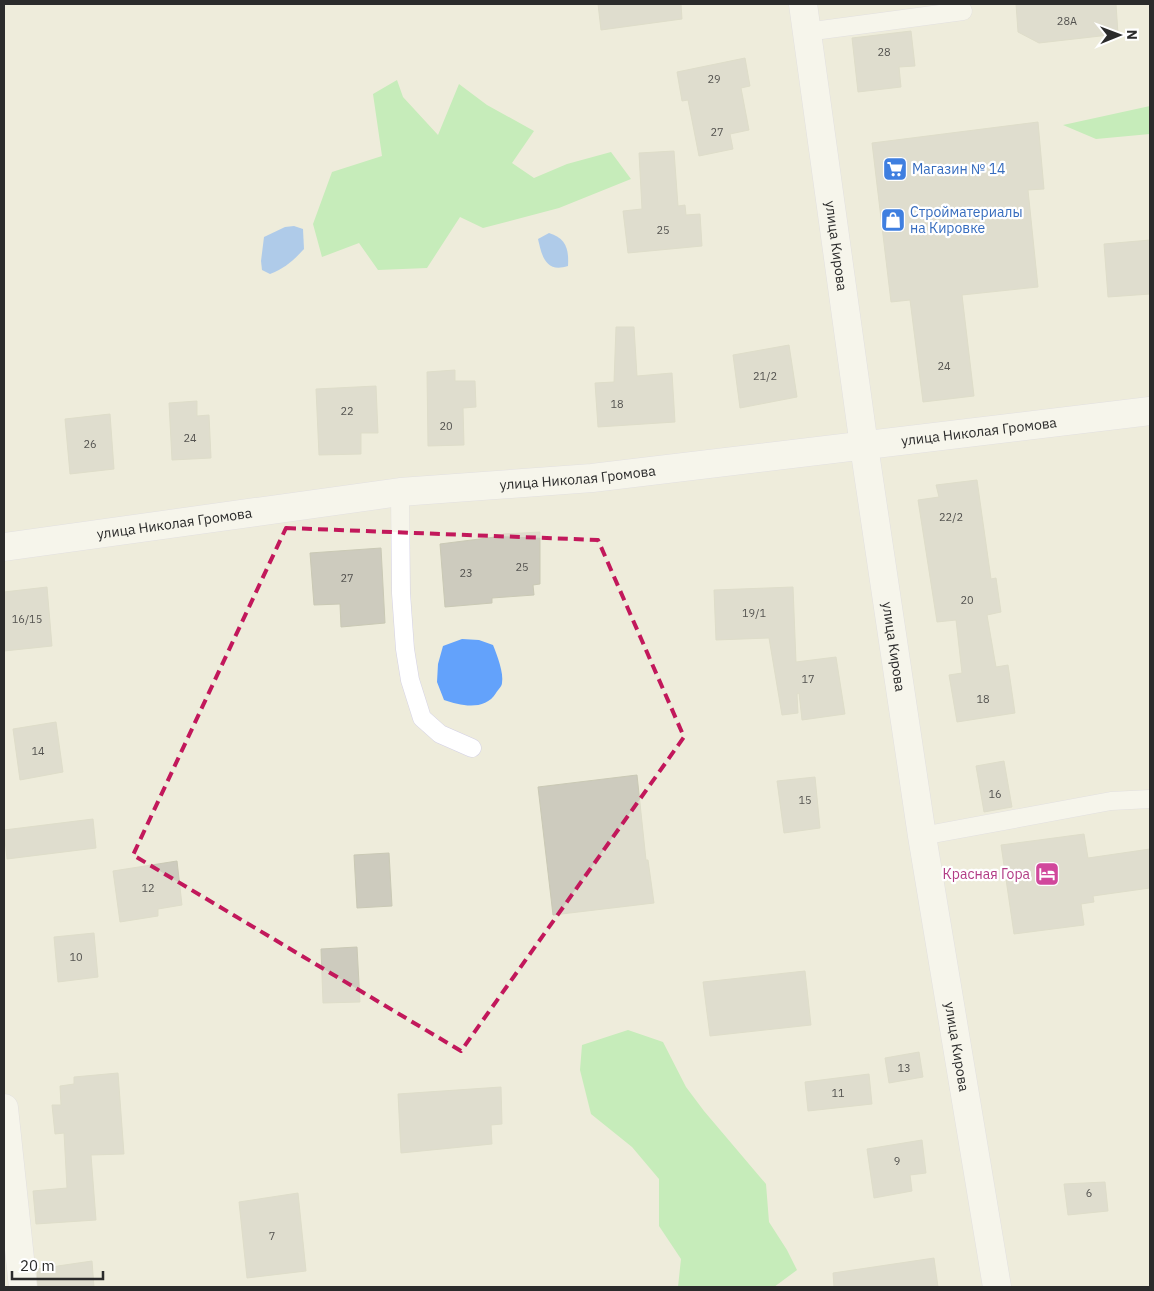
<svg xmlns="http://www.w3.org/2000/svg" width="1154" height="1291" viewBox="0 0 1154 1291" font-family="'IBM Plex Sans',sans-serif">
	<rect width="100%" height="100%" fill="#eeecdb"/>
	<g fill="#94eb92">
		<polygon points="397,80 403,97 438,135 459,84 487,105 534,131 512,163 534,178 567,164 611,152 631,179 559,208 483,228 460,217 427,268 378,270 359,243 322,257 313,224 332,172 382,156 373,94"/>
		<polygon points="1150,106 1150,134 1096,139 1063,125"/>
		<polygon points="628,1030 663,1042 686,1087 704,1111 766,1184 769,1222 787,1250 797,1270 774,1287 678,1287 681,1259 659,1226 659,1179 632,1147 591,1114 580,1070 582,1045"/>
	</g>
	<g fill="#63a2fb">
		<path d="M294,226l9,3 1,20c-10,11 -20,20 -34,25l-8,-4 -1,-9 3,-24 21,-10z"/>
		<path d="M549,233c17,5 20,16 19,33 -22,7 -26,-9 -30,-27z"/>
		<path d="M462,639l17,1 14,5c4,10 11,28 9,38 0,3 -4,7 -6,10 -11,18 -35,13 -52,7l-7,-18 1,-18 5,-18z"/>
	</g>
	<g fill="#cdcbbe" stroke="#cac9b5">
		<polygon points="598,4 681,4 682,19 601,30"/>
		<polygon points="1016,4 1116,4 1118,34 1039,43 1018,32"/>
		<polygon points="911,31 915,66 899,67 901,87 858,92 852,38"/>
		<polygon points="745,58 750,86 741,88 749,130 730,134 733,149 699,156 688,100 682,101 677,72"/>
		<polygon points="1038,122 1044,189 1028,190 1038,287 962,295 974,396 923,402 910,300 891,302 872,143"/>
		<polygon points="674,151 678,206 685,205 686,215 700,214 702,246 628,253 623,211 642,209 639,153"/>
		<polygon points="1150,240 1150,294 1108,297 1104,244"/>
		<polygon points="616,327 634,327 637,376 672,373 675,422 598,427 595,383 614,382"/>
		<polygon points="789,345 797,397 740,408 733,355"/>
		<polygon points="455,370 455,381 475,381 476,407 463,408 464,445 428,446 427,372"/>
		<polygon points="376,386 378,433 361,433 361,454 319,455 316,389"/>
		<polygon points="197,401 197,416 209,415 211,458 172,460 169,403"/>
		<polygon points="110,414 114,469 70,474 65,419"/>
		<polygon points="977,480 991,579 996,578 1001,612 987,615 996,667 1008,665 1015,713 957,722 949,675 962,673 956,620 937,622 918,500 939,497 936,485"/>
		<polygon points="540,532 540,584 533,585 534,595 492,598 492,603 445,607 440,544 503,536 503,534"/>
		<polygon points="381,548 385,623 341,627 340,604 314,605 310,553"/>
		<polygon points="47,587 52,646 4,651 4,592"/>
		<polygon points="793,587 796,662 836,657 845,714 802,720 799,693 797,694 798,713 782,715 769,638 716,640 714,590"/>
		<polygon points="56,722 63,772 20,780 13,729"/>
		<polygon points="1004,761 1012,807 984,812 976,766"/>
		<polygon points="637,775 646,860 648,860 654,903 553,915 538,787"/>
		<polygon points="815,777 820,828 784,833 777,781"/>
		<polygon points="93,819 96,848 7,859 4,830"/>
		<polygon points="1084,834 1088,858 1150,849 1150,888 1093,896 1094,902 1081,904 1084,925 1014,934 1001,845"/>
		<polygon points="389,853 392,906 357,908 354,855"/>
		<polygon points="177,861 182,905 158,909 158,916 120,922 113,871"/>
		<polygon points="94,933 98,977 58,982 54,937"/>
		<polygon points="357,947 360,1002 323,1003 321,949"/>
		<polygon points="805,971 811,1025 710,1036 703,982"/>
		<polygon points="919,1052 923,1077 889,1083 885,1058"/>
		<polygon points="118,1073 124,1154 91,1155 96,1220 36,1224 33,1191 67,1188 64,1133 55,1134 52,1105 61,1105 60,1086 74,1084 74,1077"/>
		<polygon points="869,1074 872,1104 808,1111 805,1082"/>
		<polygon points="501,1087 502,1124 491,1125 492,1144 401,1153 398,1094"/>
		<polygon points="922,1140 926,1173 910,1175 912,1191 874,1198 867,1149"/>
		<polygon points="1105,1182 1108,1211 1068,1215 1064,1184"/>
		<polygon points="298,1193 306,1271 247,1278 239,1202"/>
		<polygon points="934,1258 938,1287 834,1287 833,1273"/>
		<polygon points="92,1261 94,1287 38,1287 37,1269"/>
	</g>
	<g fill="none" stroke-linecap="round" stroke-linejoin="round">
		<defs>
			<g id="service">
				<polyline points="806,32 963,11"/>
				<polyline points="400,492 401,593 405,649 410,680 422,718 440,734 472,748"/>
				<polyline points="922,836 1111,801 1150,799"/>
			</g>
			<g id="minor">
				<path id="s1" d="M4,547l396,-55 192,-14 558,-67"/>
				<polyline points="4,1108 23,1287"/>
			</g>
			<g id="tertiary">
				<path id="s2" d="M803,4l61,442 58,390 75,451"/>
			</g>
		</defs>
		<use href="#service" stroke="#d3d0e5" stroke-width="19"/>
		<use href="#minor" stroke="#d3d0e5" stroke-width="29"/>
		<use href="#tertiary" stroke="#d3d0e5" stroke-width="29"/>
		<use href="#service" stroke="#fff" stroke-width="18"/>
		<use href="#minor" stroke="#fff" stroke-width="28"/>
		<use href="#tertiary" stroke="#fff" stroke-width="28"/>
	</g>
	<path d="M0 0H1154V1291H0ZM286,528l312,12 86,197 -223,314 -328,-196z" fill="#eeecdb" fill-opacity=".55" fill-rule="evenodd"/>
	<path fill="none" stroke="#c2185b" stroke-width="4" stroke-dasharray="10 6" stroke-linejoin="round" d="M286,528l312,12 86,197 -223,314 -328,-196z"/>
	<defs>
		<symbol id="supermarket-square" viewBox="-11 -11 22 22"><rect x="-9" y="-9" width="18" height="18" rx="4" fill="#3f7fe0" stroke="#fff"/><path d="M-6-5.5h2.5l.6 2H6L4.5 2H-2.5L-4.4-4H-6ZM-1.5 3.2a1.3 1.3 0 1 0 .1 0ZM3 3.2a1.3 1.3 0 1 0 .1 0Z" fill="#fff"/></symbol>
		<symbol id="shop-square" viewBox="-11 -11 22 22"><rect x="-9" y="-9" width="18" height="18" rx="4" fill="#3f7fe0" stroke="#fff"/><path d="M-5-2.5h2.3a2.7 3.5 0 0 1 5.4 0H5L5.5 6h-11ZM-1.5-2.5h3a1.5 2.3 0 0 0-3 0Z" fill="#fff"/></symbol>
		<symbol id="hotel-square" viewBox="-11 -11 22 22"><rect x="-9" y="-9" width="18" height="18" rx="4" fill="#d1479c" stroke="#fff"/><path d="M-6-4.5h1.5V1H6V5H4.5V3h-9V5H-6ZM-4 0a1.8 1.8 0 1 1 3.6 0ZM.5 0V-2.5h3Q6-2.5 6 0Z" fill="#fff"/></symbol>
	</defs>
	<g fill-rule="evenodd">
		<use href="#supermarket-square" x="881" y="155" width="28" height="28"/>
		<use href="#shop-square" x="879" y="206" width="28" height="28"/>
		<use href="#hotel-square" x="1033" y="860" width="28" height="28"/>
	</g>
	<g text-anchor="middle" stroke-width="4.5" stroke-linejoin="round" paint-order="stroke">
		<g font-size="11" fill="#545350">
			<text x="1067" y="25">28А</text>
			<text x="884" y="56">28</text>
			<text x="714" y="83">29</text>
			<text x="717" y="136">27</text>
			<text x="663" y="234">25</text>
			<text x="944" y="370">24</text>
			<text x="765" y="380">21/2</text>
			<text x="617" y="408">18</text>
			<text x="347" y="415">22</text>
			<text x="446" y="430">20</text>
			<text x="190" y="442">24</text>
			<text x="90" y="448">26</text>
			<text x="951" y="521">22/2</text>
			<text x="522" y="571">25</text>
			<text x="466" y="577">23</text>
			<text x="347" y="582">27</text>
			<text x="967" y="604">20</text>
			<text x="754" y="617">19/1</text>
			<text x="27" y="623">16/15</text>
			<text x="808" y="683">17</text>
			<text x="983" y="703">18</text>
			<text x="38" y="755">14</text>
			<text x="995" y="798">16</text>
			<text x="805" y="804">15</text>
			<text x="148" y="892">12</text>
			<text x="76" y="961">10</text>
			<text x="904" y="1072">13</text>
			<text x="838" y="1097">11</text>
			<text x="897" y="1165">9</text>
			<text x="1089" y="1197">6</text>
			<text x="272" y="1240">7</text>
		</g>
		<g font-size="14" fill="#366cbe" stroke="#fff" text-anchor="start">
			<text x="912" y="174">Магазин № 14</text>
			<text x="910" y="217">Стройматериалы<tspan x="910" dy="16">на Кировке</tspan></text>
		</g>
		<g font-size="14" fill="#2b2b2b" stroke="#fff">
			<text dy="5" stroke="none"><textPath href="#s2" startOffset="244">улица Кирова</textPath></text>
			<text dy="5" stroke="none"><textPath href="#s1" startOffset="982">улица Николая Громова</textPath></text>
			<text dy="5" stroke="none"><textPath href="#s1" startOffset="578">улица Николая Громова</textPath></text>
			<text dy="5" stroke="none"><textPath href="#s1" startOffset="172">улица Николая Громова</textPath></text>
			<text dy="5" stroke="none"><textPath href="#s2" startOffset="649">улица Кирова</textPath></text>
			<text dy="5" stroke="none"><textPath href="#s2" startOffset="1054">улица Кирова</textPath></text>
		</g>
		<g font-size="14" fill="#b23c85" stroke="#fff" text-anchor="end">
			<text x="1030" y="879">Красная Гора</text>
		</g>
	</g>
	<rect width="1154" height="1291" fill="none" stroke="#2b2b2b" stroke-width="10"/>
	<g transform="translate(1119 35) rotate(89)" stroke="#ffffff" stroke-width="4" paint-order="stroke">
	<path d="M0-4L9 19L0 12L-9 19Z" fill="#2b2b2b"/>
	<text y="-8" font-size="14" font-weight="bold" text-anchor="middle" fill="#2b2b2b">N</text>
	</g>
	<path d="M12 1271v8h91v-8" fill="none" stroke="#2b2b2b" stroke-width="2.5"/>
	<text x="20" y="1271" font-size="15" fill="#2b2b2b" stroke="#ffffff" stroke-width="4" paint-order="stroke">20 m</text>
</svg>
